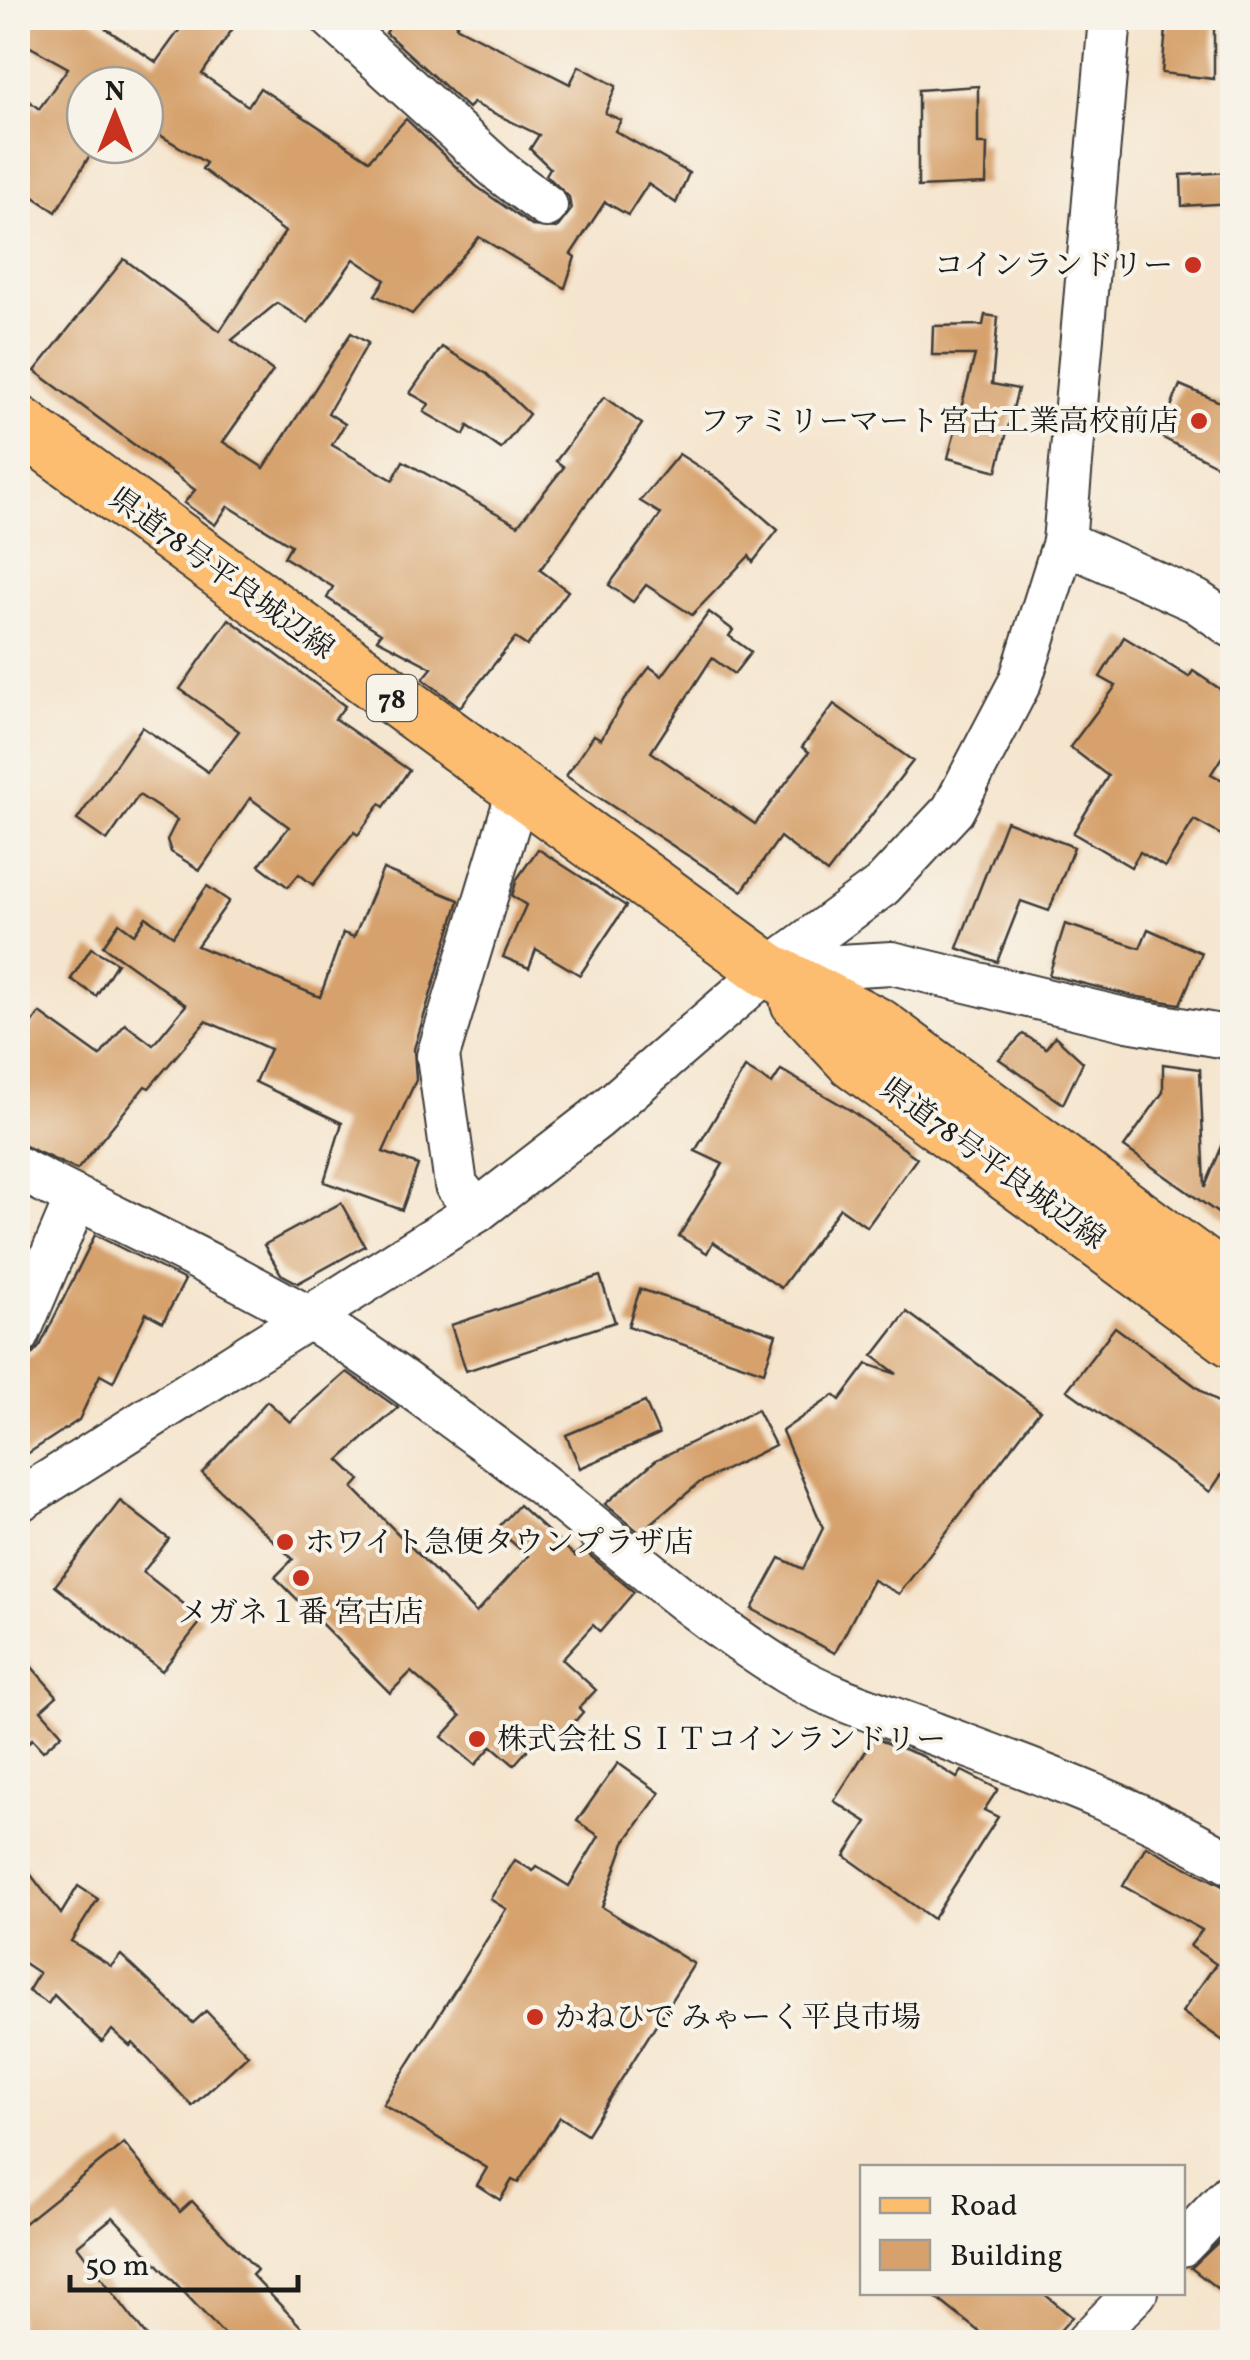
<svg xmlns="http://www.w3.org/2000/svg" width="1250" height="2360" viewBox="0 0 1250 2360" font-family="Vollkorn,'Noto Serif JP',serif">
	<rect width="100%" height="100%" fill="#f7f3e8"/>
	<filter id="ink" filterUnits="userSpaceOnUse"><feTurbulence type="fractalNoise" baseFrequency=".01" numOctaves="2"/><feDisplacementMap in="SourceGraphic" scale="20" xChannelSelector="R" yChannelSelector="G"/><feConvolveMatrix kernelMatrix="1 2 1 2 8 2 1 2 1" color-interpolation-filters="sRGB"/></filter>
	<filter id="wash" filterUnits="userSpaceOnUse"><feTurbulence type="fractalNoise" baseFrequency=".0048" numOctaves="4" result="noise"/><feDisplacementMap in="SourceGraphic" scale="40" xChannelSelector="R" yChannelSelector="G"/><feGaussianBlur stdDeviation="2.25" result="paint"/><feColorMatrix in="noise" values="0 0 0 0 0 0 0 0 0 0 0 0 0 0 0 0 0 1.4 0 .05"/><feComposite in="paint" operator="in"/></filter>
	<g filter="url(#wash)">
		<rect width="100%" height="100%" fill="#f5e5ce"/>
		<g id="blocks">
			<g fill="#d6a16c">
				<polygon points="18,18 90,18 156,62 188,18 240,18 202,74 248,106 260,88 369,160 406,119 476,186 532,226 557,228 571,210 569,197 546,175 550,168 530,149 539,135 473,103 468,108 386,33 395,18 461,18 456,26 570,84 579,66 616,86 605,113 621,120 615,131 689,173 676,203 648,184 628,215 605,202 571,254 575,257 565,288 479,237 412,314 375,295 385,280 354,259 308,323 277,303 232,340 273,371 223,442 264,468 351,333 368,343 328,413 345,424 332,445 393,480 403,461 518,525 564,467 556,461 604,397 642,424 540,570 568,591 527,646 515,638 460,707 423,679 432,668 377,639 381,633 327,598 333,587 284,557 291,545 228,506 215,525 184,503 195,490 35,371 124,259 220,331 285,232 202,169 206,163 145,126 145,85 85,85 85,145 96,145 56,212 18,186 18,92 39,109 68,68 18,40"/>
				<polygon points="1167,18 1214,18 1214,79 1162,73"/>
				<polygon points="978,86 978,144 987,144 986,184 918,187 918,90"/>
				<polygon points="1232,172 1232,203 1182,206 1181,175"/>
				<polygon points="985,315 998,317 992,384 1018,389 997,471 948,458 975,355 932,355 933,326 983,325"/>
				<polygon points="442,347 487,374 529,414 501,449 468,426 464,435 424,412 429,404 410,393"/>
				<polygon points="1180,385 1232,407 1232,473 1159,436"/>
				<polygon points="679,454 721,481 778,530 753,562 749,556 692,615 646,585 633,602 609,585 661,514 640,501"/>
				<polygon points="709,612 733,630 729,636 751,652 734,674 712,658 651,752 755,824 809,752 802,747 834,704 913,761 827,873 780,837 742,891 566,776 594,735 601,739 624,700 650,667 662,676"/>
				<polygon points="229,619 345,706 335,719 409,770 384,807 380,804 358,835 354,832 313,885 299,874 288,887 259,865 289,827 250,798 200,870 171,852 167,840 177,820 139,795 107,841 77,820 142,727 208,772 239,731 180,689"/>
				<polygon points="1124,637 1189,677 1193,671 1232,697 1232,741 1211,774 1232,785 1232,841 1194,820 1165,867 1140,852 1131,867 1073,833 1108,776 1070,747 1116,686 1100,677"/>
				<polygon points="1006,821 1074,847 1049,911 1021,901 997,962 957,948"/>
				<polygon points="538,849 626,906 580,975 536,949 529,968 503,957 526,905 512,896 517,879"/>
				<polygon points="383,869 459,900 414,1049 416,1080 383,1152 418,1165 402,1210 324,1182 342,1123 255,1082 270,1049 206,1021 149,1088 145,1086 77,1170 18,1143 18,1044 40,1013 100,1056 125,1024 153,1045 186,1005 103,946 119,923 134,934 146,917 173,936 207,886 229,901 197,946 320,997 343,933 354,937"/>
				<polygon points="1065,924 1140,948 1148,929 1202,953 1180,1004 1133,996 1049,975"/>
				<polygon points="91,948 117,963 96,996 71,979"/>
				<polygon points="1023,1034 1046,1048 1055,1036 1083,1062 1063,1104 999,1059"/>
				<polygon points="1163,1064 1200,1069 1205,1187 1232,1122 1232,1223 1124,1147 1163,1092"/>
				<polygon points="745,1068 772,1084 781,1070 850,1110 917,1158 867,1227 840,1208 781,1288 713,1242 707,1253 679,1236 723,1164 695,1151"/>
				<polygon points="341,1203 365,1246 298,1283 281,1274 264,1245"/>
				<polygon points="95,1235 185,1280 163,1322 146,1313 113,1382 100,1375 79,1420 18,1460 18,1359 32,1355 40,1346"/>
				<polygon points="600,1276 615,1322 466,1371 451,1325"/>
				<polygon points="640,1289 776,1334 764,1372 628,1326"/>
				<polygon points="907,1312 1040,1410 899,1594 873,1580 835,1653 752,1609 780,1558 803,1569 823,1528 782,1431 834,1395 840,1400 867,1364 897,1374 873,1356"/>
				<polygon points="1115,1327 1232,1413 1232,1459 1210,1492 1067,1390"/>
				<polygon points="347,1372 398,1408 339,1460 360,1480 353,1488 476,1613 528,1556 497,1529 519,1505 575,1556 582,1549 634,1592 600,1632 593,1625 562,1659 596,1690 579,1708 583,1712 564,1734 551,1723 514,1765 492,1746 475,1765 442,1737 461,1716 411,1672 390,1693 275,1577 293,1559 202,1473 267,1401 290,1422"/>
				<polygon points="645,1402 659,1434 580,1468 566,1435"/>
				<polygon points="757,1410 775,1445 699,1483 640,1533 605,1504 656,1460"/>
				<polygon points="120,1501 169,1539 143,1572 203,1619 162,1671 55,1586"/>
				<polygon points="18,1651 57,1696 41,1710 62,1734 43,1751 32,1739 18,1752"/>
				<polygon points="874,1738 922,1756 957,1778 962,1771 998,1789 984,1810 998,1817 933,1919 845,1856 867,1822 834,1801"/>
				<polygon points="618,1763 660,1793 625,1842 602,1907 694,1964 587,2134 560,2117 518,2183 512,2180 500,2200 477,2185 487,2168 383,2104 506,1909 490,1899 515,1860 533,1871 536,1866 569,1886 599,1836 577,1821"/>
				<polygon points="1146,1846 1232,1891 1232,2047 1182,2012 1216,1964 1190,1946 1202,1930 1123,1886"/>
				<polygon points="18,1858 61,1914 78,1886 98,1899 71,1941 111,1966 121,1955 193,2023 206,2011 248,2055 192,2106 133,2043 130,2046 112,2030 102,2042 54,1995 48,2004 28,1991 39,1973 18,1959"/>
				<polygon points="124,2143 180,2212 192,2201 257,2270 252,2275 303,2329 289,2342 231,2342 113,2217 77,2246 151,2342 18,2342 18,2228"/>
				<polygon points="1228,2233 1232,2236 1232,2300 1191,2268"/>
				<polygon points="929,2292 1042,2292 1072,2317 1050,2342 992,2342"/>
			</g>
		</g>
	</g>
	<g filter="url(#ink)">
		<use href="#blocks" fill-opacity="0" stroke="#3d3a37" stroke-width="2.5"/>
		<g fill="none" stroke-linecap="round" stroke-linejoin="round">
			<defs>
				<g id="minor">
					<polyline points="332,18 502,173 546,206"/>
					<polyline points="1064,542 1196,601 1232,626"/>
					<polyline points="768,970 892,963 1128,1020 1232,1038"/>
					<path d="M18,1168c95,50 196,95 289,149 60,35 118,81 174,121 105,76 196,167 307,235 45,27 98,42 147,61 102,38 204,74 297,130"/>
					<polyline points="477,1211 456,1185 438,1056 518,791"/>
					<polyline points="18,1335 76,1199"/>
					<polyline points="18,1501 477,1211 596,1119 768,970 882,886 953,810 1020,682 1064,542 1110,18"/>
					<polyline points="1182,2245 1232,2193"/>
					<polyline points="1087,2342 1136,2292"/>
				</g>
				<g id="major">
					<polyline points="18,423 768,970 878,1026 1232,1287"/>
					<polyline points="798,1001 853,1060 1232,1339"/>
				</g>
			</defs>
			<use href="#minor" stroke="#3d3a37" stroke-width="46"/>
			<use href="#major" stroke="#3d3a37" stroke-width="59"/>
			<use href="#minor" stroke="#fff" stroke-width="42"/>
			<use href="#major" stroke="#fcbd6f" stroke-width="55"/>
		</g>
	</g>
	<g fill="#c8321e" stroke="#f7f3e8" stroke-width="4">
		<circle cx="1193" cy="265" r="10"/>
		<circle cx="1199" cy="421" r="10"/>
		<circle cx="285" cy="1542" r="10"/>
		<circle cx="301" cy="1578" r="10"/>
		<circle cx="477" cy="1739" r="10"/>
		<circle cx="535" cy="2017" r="10"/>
	</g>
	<g text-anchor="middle" stroke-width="8" stroke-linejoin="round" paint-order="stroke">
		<rect fill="#f7f3e8" stroke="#5e5c59" stroke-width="2.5" x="367" y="675" width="50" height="46" rx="8"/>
		<g font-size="28" font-weight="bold" fill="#1c1c1c">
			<text x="392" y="708">78</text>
		</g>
		<g font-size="30" fill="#1c1c1c" stroke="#f7f3e8" text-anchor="start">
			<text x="1173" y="275" text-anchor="end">コインランドリー</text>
			<text x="1179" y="431" text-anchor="end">ファミリーマート宮古工業高校前店</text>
			<text x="305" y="1552">ホワイト急便タウンプラザ店</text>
			<text x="301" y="1622" text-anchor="middle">メガネ１番 宮古店</text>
			<text x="497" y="1749">株式会社ＳＩＴコインランドリー</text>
			<text x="555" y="2027">かねひで みゃーく平良市場</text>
		</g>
		<g font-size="30" fill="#1c1c1c" stroke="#f7f3e8">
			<text transform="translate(222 573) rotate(36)" y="10">県道78号平良城辺線</text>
			<text transform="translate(993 1163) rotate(36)" y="10">県道78号平良城辺線</text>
		</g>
	</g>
	<rect width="1250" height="2360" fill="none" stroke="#f7f3e8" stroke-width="60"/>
	<rect x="860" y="2165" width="325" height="130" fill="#f7f3e8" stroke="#9f9d96" stroke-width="2.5"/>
	<rect x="880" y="2198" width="50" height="15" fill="#fcbd6f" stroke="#9f9d96" stroke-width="2.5"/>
	<text x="950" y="2215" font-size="30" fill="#1c1c1c">Road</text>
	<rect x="880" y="2240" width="50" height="30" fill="#d6a16c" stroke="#9f9d96" stroke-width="2.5"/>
	<text x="950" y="2265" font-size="30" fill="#1c1c1c">Building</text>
	<g transform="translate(115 115)"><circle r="48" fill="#f7f3e8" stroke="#9f9d96" stroke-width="2.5"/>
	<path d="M0-8L18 38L0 25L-18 38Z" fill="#c8321e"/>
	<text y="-15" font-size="28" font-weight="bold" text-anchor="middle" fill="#1c1c1c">N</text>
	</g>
	<path d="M70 2275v15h228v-15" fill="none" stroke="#1c1c1c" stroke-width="5"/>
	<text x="85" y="2275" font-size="30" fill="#1c1c1c" stroke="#f7f3e8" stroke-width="8" paint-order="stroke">50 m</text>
</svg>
